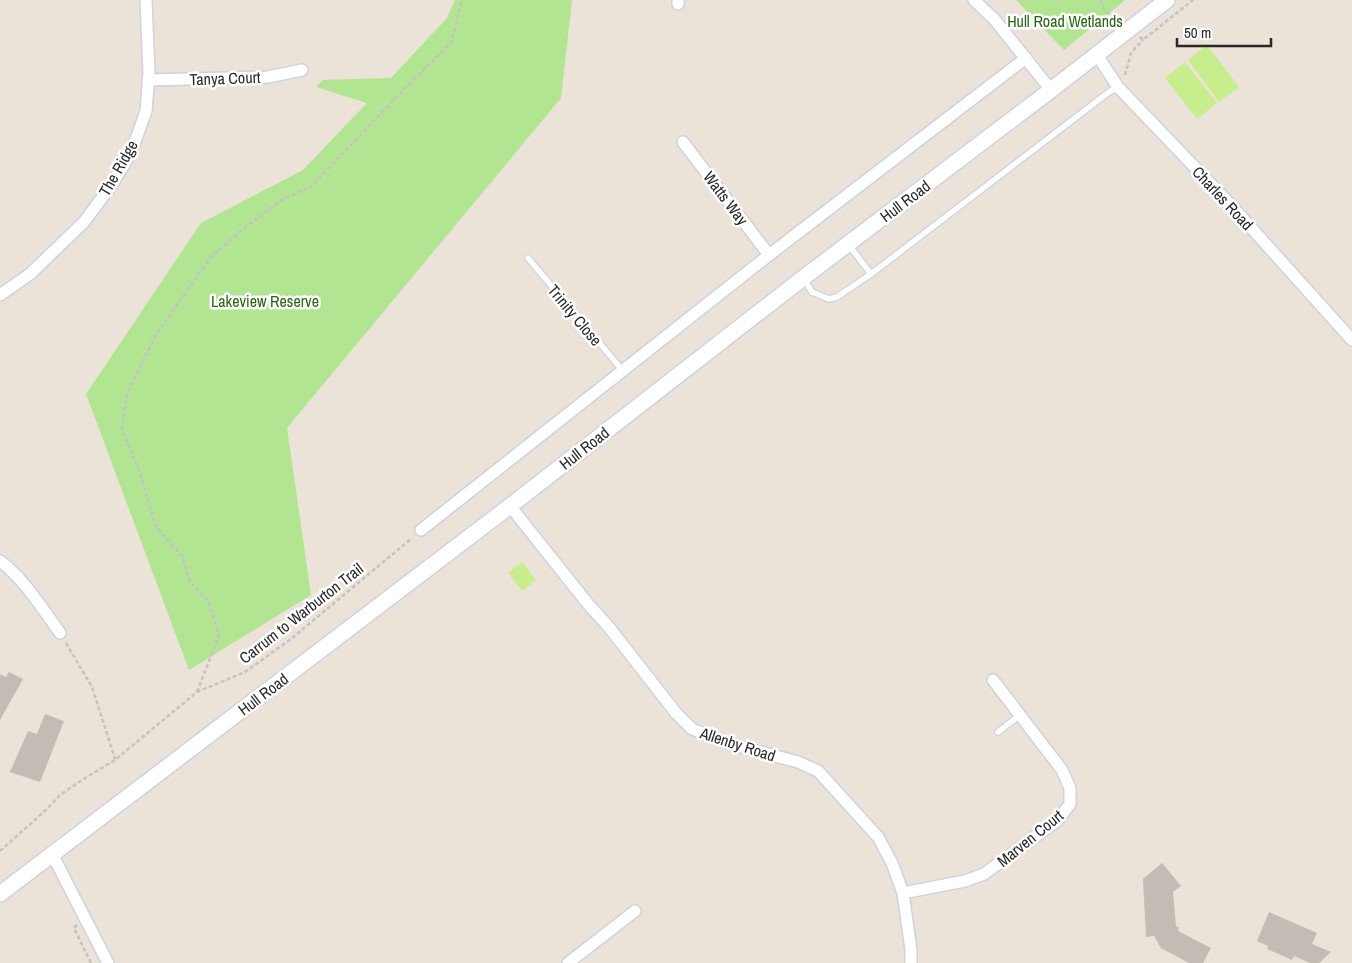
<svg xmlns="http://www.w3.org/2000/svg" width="1352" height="963" viewBox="0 0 1352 963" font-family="'Archivo Narrow',sans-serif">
	<rect width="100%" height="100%" fill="#ebe2d8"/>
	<g fill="#b2e592">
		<polygon points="455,0 572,0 561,98 287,428 311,595 189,670 86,394 201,223 303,170 367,103 316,87 323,80 391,78 447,18"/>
		<polygon points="1016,0 1125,0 1064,50"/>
	</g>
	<g fill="#c8ed8d">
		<polygon points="1207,45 1239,87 1219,102 1188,60"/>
		<polygon points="1185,62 1217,103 1197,119 1165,78"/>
		<polygon points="522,562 536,580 522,591 508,573"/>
	</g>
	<g fill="#c3bcb5">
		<polygon points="9,672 23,679 0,720 0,674 6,677"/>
		<polygon points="45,714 64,721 40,782 10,772 28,731 37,734"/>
		<polygon points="1162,863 1181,886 1173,892 1176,926 1179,928 1178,931 1211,948 1203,963 1189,963 1161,948 1154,936 1146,937 1143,879"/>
		<polygon points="1269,912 1317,933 1312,944 1331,952 1319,963 1310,963 1294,956 1292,960 1267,949 1268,946 1257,941"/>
	</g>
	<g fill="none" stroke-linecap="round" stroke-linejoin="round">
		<defs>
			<g id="lane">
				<polyline points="848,244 871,274"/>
				<polyline points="528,258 623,371"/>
				<polyline points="803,278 812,292 829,299 837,297 871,274 1109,92 1118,87"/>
				<polyline points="998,732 1020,715"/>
			</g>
			<g id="street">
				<polyline points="678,0 678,4"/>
				<polyline points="974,0 994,19 1051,90"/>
				<polyline points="1097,55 1118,87 1229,203 1352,340"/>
				<polyline points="148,80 268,77 302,70"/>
				<polyline points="683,142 769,255"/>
				<polyline points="0,295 30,274 84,222 110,187 131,153 146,111 149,73 146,0"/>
				<polyline points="510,506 588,604 608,626 676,713 692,729 727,743 798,762 818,771 878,837 892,863 903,893 911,950 911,963"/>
				<polyline points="421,530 769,255 1026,58"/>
				<path d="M0,561c25,19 42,47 60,72"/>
				<polyline points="52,854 108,963"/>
				<polyline points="903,893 965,881 984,874 1058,820 1070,804 1070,788 1062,770 993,680"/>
				<polyline points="568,963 635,911"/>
			</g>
			<polyline id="secondary" points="0,894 510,506 803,278 1051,90 1167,0"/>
		</defs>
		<use href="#lane" stroke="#ced2e2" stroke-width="8"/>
		<use href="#street" stroke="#ced2e2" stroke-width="14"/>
		<use href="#secondary" stroke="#ced2e2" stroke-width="18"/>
		<g stroke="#c3c3c3" stroke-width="2.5" stroke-dasharray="4 2.5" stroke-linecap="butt">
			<polyline points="1101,0 1104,9 1119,22"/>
			<polyline points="1140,37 1143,40 1193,0"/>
			<polyline points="1125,75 1131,53 1143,40"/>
			<polyline points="66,643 92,687 115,759"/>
			<polyline points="197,692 219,635 208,601 190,582 182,556 156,527 140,473 122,429 127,393 157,333 210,258 239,232 283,199 311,187 408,85 451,43 462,0"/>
			<polyline points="0,851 46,810 60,795 82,780 115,760 197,692 245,672 291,639 412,538"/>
			<polyline points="77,925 74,928 91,963"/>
		</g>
		<use href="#lane" stroke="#fff" stroke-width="5.5"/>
		<use href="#street" stroke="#fff" stroke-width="11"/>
		<use href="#secondary" stroke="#fff" stroke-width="15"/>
	</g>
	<g text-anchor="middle" stroke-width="5" stroke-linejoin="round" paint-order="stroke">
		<g font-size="16" fill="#2a6617" stroke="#fff">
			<text x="1065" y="27">Hull Road Wetlands</text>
			<text x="265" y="307">Lakeview Reserve</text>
		</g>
		<g font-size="16" fill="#282828" stroke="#fff">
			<text transform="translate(225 78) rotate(-2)" y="6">Tanya Court</text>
			<text transform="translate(118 168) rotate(-60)" y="6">The Ridge</text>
			<text transform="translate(726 198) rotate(53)" y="6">Watts Way</text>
			<text transform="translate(1223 198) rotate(47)" y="6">Charles Road</text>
			<text transform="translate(905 201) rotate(-37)" y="6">Hull Road</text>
			<text transform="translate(575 315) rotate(50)" y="6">Trinity Close</text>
			<text transform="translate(584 448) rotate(-38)" y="6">Hull Road</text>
			<text transform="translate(301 613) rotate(-38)" y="6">Carrum to Warburton Trail</text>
			<text transform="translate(263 694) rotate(-37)" y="6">Hull Road</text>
			<text transform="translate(738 744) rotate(18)" y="6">Allenby Road</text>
			<text transform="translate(1030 838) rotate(-39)" y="6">Marven Court</text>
		</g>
	</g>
	<path d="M1177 38v8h94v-8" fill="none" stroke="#282828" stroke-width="2.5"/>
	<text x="1184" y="38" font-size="15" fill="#282828" stroke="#ffffff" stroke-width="4" paint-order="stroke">50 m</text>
</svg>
